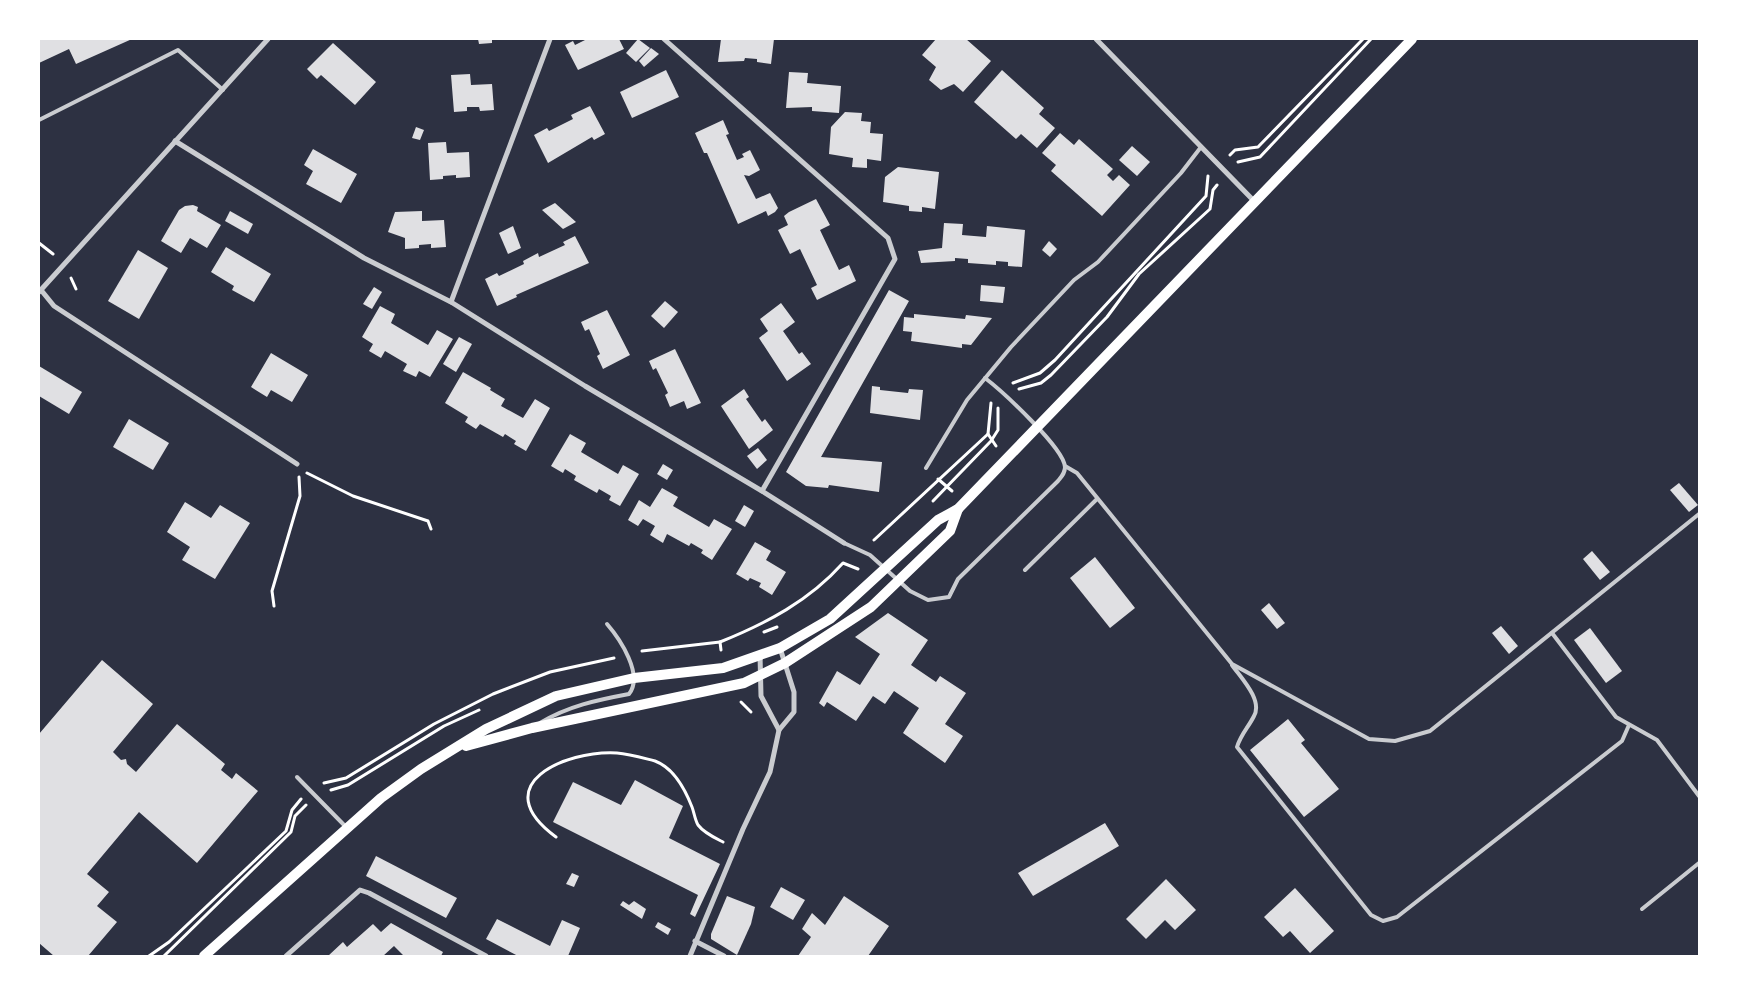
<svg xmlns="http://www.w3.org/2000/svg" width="1738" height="995" viewBox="0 0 1738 995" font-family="Manrope,sans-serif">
	<rect width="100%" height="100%" fill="#2d3142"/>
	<g fill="#e0e0e3">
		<polygon points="39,39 132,39 76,64 69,49 39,63"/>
		<polygon points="478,39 492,39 492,43 479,44"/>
		<polygon points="587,39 619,39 624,49 578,70 565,45 573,41 575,45"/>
		<polygon points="638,39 650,48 636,62 626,53"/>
		<polygon points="721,39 774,39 771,64 757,62 757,59 745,58 744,61 718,62"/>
		<polygon points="936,39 966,39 991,61 963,92 954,84 941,90 929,80 936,67 922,55"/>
		<polygon points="333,43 376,82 355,105 321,75 317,79 307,69"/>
		<polygon points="651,48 659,54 644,67 639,61"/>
		<polygon points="666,70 679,97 632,118 620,92"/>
		<polygon points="1002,70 1044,108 1039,114 1055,128 1037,148 1021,134 1016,139 974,102"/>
		<polygon points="789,72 808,73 807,83 841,86 839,113 812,111 812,107 786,108"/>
		<polygon points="470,74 471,85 492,84 494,110 480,111 479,107 467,107 467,111 454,112 451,75"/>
		<polygon points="590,106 605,134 594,140 592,137 548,163 534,135 547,128 549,131 573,119 571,115"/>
		<polygon points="845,112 862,113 861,121 871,122 870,133 883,134 881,161 867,159 867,168 852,167 853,158 829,154 831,127"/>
		<polygon points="723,120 729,134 726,135 737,160 744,157 742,154 750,150 760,170 749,176 744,175 756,199 770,193 778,208 775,212 768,216 766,211 738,224 707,153 704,153 695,133"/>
		<polygon points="416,127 424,130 420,140 412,138"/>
		<polygon points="1060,133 1074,145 1079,139 1113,169 1107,175 1113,181 1119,175 1130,185 1102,216 1051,171 1056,165 1042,153"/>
		<polygon points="446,142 447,153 469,152 470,177 456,178 456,175 443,176 443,179 430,180 428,143"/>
		<polygon points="1132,146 1150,162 1137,176 1119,160"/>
		<polygon points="313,149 357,174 341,203 306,184 313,171 304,165"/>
		<polygon points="898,167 939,172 935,209 922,207 922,212 909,211 909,206 883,202 885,177"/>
		<polygon points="816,199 830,225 820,230 839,270 849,265 856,281 817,300 811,288 817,285 800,249 790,254 778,230 788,225 784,216 789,212"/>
		<polygon points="555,203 576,222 563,229 542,210"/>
		<polygon points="193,205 198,207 197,211 221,225 207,248 190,238 181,253 161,241 179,210 185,206"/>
		<polygon points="230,211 253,224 248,234 225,221"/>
		<polygon points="422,211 422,221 444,220 446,247 431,248 431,244 419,245 419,248 405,249 405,238 388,232 395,212"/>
		<polygon points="944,223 963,224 962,235 986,237 987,226 1025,230 1022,267 1008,266 1008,262 996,261 996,265 968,263 968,259 955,258 955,261 921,263 918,251 942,248"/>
		<polygon points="513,226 521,248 508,254 499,233"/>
		<polygon points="575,236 589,263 516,295 517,297 497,306 485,279 497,273 499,276 524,264 523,261 538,253 539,257 565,245 563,242"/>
		<polygon points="1049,241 1057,249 1050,257 1042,250"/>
		<polygon points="226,247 271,274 254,302 232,290 234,286 211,272"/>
		<polygon points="138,250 168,268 139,319 108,301"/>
		<polygon points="981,285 1005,287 1003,303 980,301"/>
		<polygon points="374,287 382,292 372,309 363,304"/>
		<polygon points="889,290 909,301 821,457 882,462 879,492 829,485 828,488 806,486 786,472"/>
		<polygon points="665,301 678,312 664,328 651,316"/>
		<polygon points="781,303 795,322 783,331 799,354 802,352 811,364 787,381 759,338 768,331 760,319"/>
		<polygon points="380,306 395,314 391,323 428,345 437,330 453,339 430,377 419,371 416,377 403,371 407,364 385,351 381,358 369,351 373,344 362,337"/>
		<polygon points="607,310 630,355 603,369 597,356 600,354 589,329 585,331 581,322"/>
		<polygon points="914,314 965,319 966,315 992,318 971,345 962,344 962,348 911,341 912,332 903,331 904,317 914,318"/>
		<polygon points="459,337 472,344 456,372 443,364"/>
		<polygon points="675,349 701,403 687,409 684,401 670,407 665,395 668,393 656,368 653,370 649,361"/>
		<polygon points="271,353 308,375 292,402 271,390 267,397 251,387"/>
		<polygon points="39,366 82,392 69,414 39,396"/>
		<polygon points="463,372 491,388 490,390 505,399 501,406 523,418 535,399 550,408 526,451 514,444 516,441 505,434 503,437 480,424 476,429 465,422 468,417 445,403"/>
		<polygon points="872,386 880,387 880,390 908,393 909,389 923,390 920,420 870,413"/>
		<polygon points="744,389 749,397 746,399 762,422 765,419 773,430 749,449 721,406"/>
		<polygon points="129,419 169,443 153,470 113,447"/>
		<polygon points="570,434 586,443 581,452 618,474 623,465 639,474 620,506 609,500 611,496 599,489 597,493 574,480 576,476 565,469 563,473 551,466"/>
		<polygon points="758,448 767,460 757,469 747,456"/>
		<polygon points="663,464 673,470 667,480 657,474"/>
		<polygon points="1679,483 1698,505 1689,512 1670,490"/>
		<polygon points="662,488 678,497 673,506 709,527 714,519 732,529 712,560 701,553 703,550 691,543 689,546 667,534 663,543 650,535 655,526 643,519 638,526 628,520 639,500 650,507"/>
		<polygon points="185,502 211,518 220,505 250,523 215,579 182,560 190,547 167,532"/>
		<polygon points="744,505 754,511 745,527 735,521"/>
		<polygon points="755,542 771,551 766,560 786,572 772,595 759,587 761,583 750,578 748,581 736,574"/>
		<polygon points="1592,551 1610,572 1600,580 1583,559"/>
		<polygon points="1095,557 1135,608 1110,628 1070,578"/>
		<polygon points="1269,603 1285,623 1277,629 1261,610"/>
		<polygon points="888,613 928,640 911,665 936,682 940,676 966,693 945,724 963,736 945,763 903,733 919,708 894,691 885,704 873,696 856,721 827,702 824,707 819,703 837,671 860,685 880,654 855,637"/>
		<polygon points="1501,626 1518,646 1509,654 1492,633"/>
		<polygon points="1590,628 1622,671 1606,683 1574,640"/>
		<polygon points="102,660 153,704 113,752 121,760 126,759 127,764 136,772 177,724 225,764 221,770 232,779 236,773 258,791 197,863 139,812 87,874 109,892 97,906 117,922 88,956 54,956 39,943 39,734"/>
		<polygon points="1288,719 1305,740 1301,743 1339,789 1304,817 1250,750"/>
		<polygon points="635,780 683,806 669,838 720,864 695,917 690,914 698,895 553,822 573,782 621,805"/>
		<polygon points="1105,823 1119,846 1033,896 1018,873"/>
		<polygon points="376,856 457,898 446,918 366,876"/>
		<polygon points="572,873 579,876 574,887 566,884"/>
		<polygon points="1166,879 1196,910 1175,930 1165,920 1146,939 1126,919"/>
		<polygon points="781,887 805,900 793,920 770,907"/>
		<polygon points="1295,888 1334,931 1310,953 1290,931 1283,937 1264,917"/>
		<polygon points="727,896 755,907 751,924 737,955 711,939 711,934"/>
		<polygon points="844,896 889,926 868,956 798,956 811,937 802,929 812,913 825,925"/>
		<polygon points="623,901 629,905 634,901 646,909 642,919 620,905"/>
		<polygon points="497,919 550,946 562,920 580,928 568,956 518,956 486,939"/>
		<polygon points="658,922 671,929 668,935 655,927"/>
		<polygon points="391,923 443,952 441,956 404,956 394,946 383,956 328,956 343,942 347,947 373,924 381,932"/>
	</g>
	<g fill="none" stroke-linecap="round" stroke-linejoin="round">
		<g stroke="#fff" stroke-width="3">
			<polyline points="1230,155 1235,150 1258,147 1363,39"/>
			<polyline points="1238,162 1260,157 1371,39"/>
			<polyline points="39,243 53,254"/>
			<polyline points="71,278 76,289"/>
			<polyline points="1013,383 1040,373 1055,360 1206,196 1208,176"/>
			<polyline points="1019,389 1041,383 1051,375 1107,317 1139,274 1210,209 1213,190 1217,185"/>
			<polyline points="988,434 991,403"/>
			<polyline points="307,473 353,496 428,521 431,529"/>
			<polyline points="938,479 952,491"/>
			<polyline points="933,501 991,441 998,430 998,408"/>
			<polyline points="874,540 988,434 996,446"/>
			<polyline points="274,606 272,591 300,496 299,477"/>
			<polyline points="764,632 777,627"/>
			<path d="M720,642c47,-19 89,-41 123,-79l15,6"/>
			<polyline points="642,651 720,642 721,650"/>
			<polyline points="741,702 751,712"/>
			<polyline points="324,783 346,778 434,724 493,694 550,672 614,658"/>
			<polyline points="331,790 348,785 444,726 479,710"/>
			<path d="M556,837c-71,-52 9,-87 61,-84 13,1 26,5 38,8 19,7 30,28 37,46 2,5 3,13 6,18 6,8 17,13 25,17"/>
			<polyline points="149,956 169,942 286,831 292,810 301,799"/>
			<polyline points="164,956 291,832 295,816 306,805"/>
		</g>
		<g stroke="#caccd0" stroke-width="4">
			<polyline points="39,120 178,50 223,90"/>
			<polyline points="1065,466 1077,473 1232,664 1369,739 1395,741 1430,731 1699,514"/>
			<polyline points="926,468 967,400 1011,347 1074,280 1098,262 1181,173 1201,147"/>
			<path d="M844,543l26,12 40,36 18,9 21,-3 9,-18 100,-98c4,-5 7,-8 7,-14 -1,-19 -63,-76 -80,-89"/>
			<polyline points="1025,570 1097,499"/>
			<polyline points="1552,633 1616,717 1657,740 1699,796"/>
			<path d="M1232,665c9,13 31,35 22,51 -6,12 -13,18 -17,31l134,168 12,6 14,-4 225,-176 7,-16"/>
			<path d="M540,723c28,-17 57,-23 89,-29 15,-19 -9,-55 -22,-70"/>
			<polyline points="297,777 346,827"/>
			<polyline points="1642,909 1699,863"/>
		</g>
		<g stroke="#caccd0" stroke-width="5">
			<polyline points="1096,39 1254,201"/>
			<polyline points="175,141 364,258 451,302 585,386 762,491 895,259 888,238 664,39"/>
			<polyline points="41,290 54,306 297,464"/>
			<polyline points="39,292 268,39"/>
			<polyline points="451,302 550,39"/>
			<polyline points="762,491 844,543"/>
			<polyline points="760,655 761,696 779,730"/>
			<polyline points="695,941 724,956"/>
			<polyline points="286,956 360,890 369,893 486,956"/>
			<polyline points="690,956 743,829 770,772 779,730 794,712 794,692 780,648"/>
		</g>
		<g stroke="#fff" stroke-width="10">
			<polyline points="466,746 532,728 744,683 785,663 871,607 950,531 958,509"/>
			<polyline points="204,956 381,798 421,769 486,729 556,696 634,678 723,668 780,648 830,619 938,520 958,509 1412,39"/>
		</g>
	</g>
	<rect width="1738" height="995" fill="none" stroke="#ffffff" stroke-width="80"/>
</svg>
